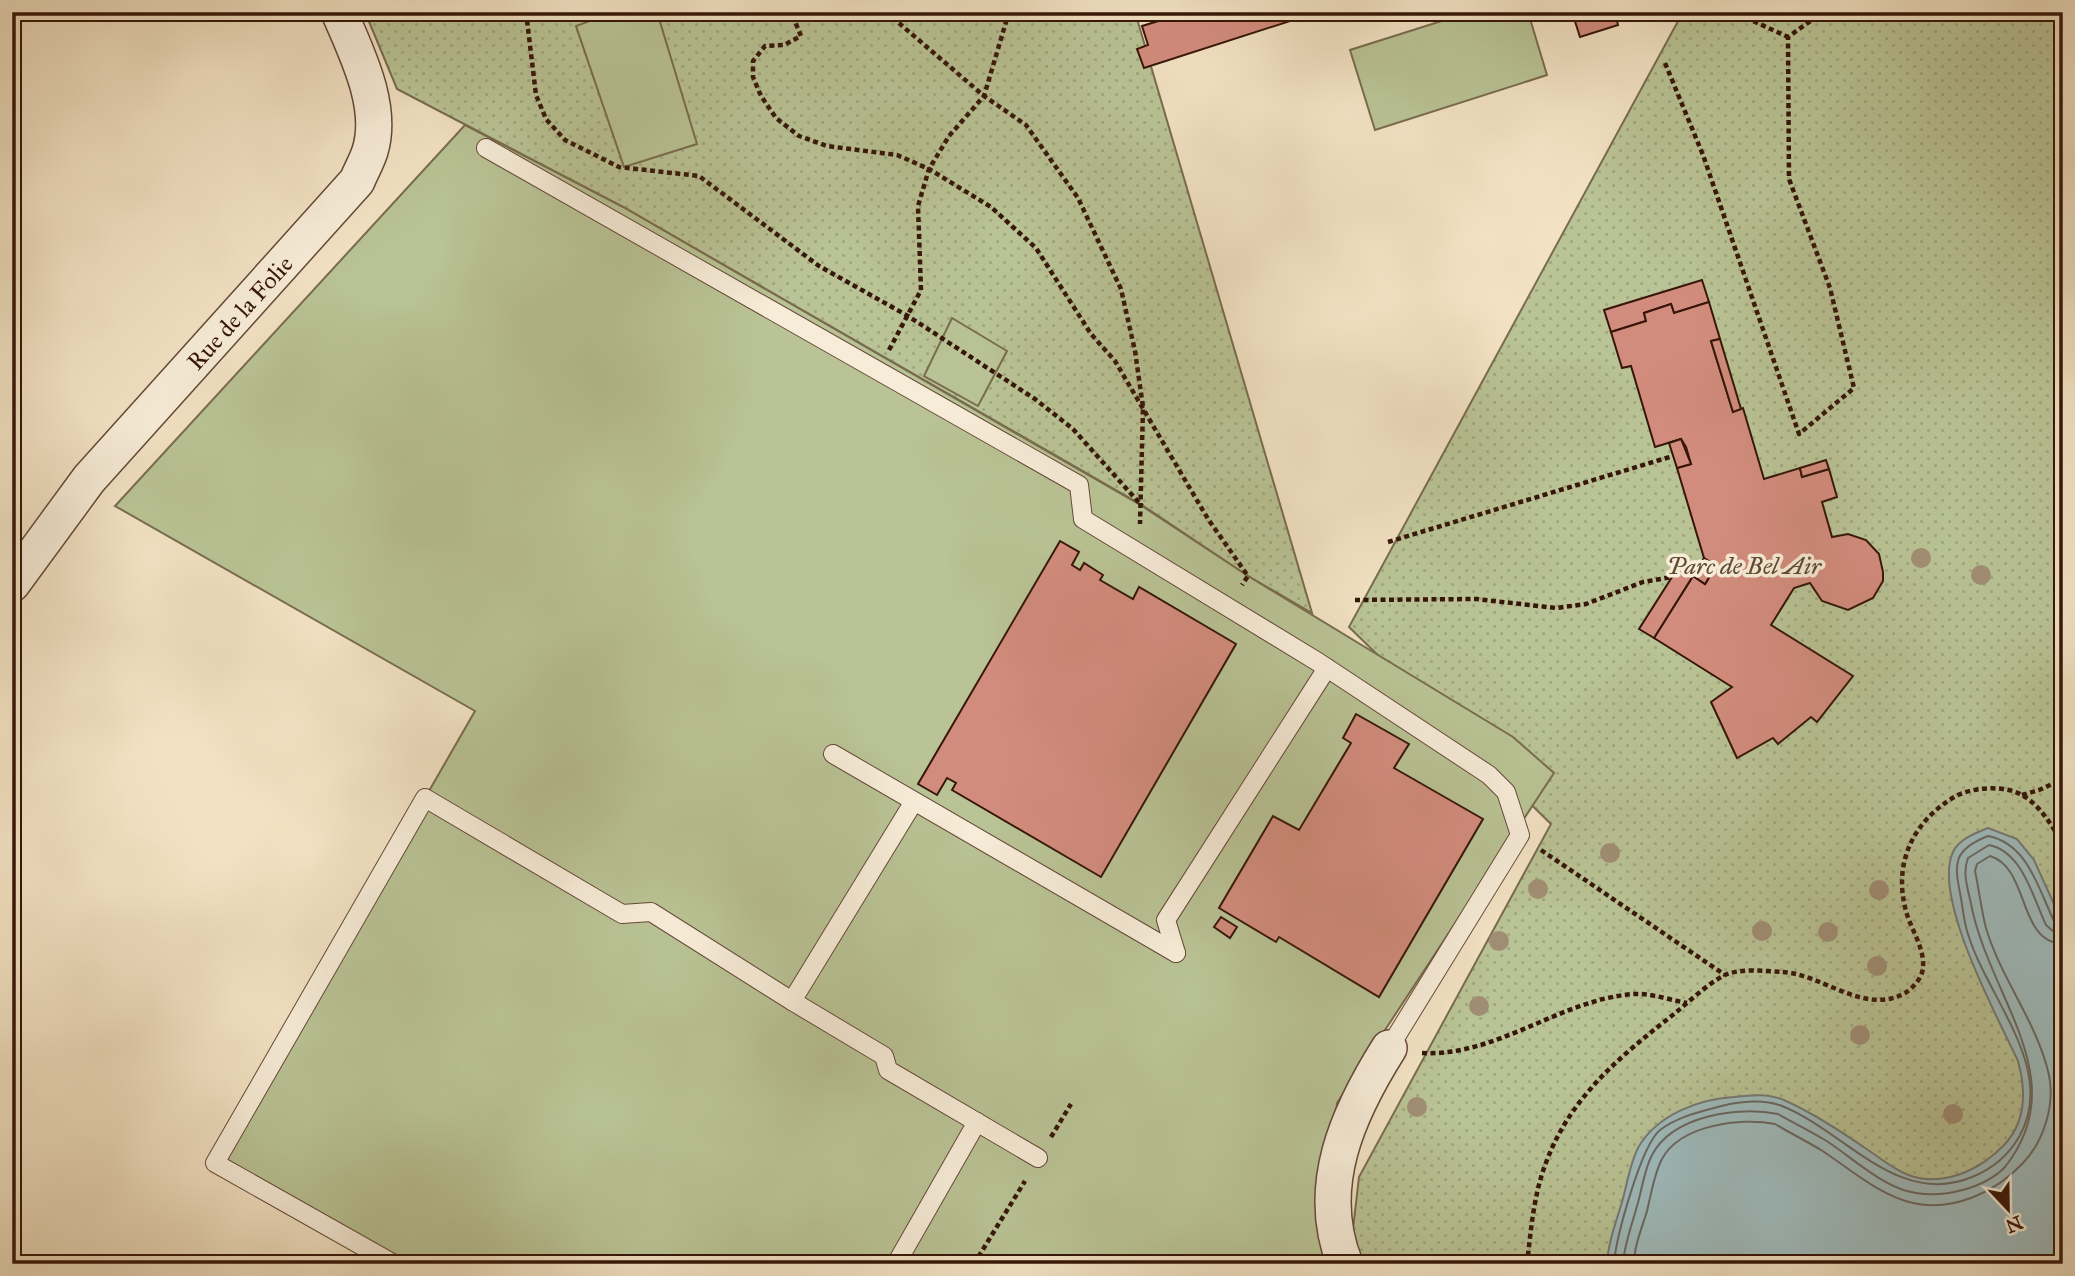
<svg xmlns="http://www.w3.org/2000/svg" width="2075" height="1276" viewBox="0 0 2075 1276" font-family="'IM FELL Great Primer',serif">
	<defs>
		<pattern id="park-dots" width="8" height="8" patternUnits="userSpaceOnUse" patternTransform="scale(1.75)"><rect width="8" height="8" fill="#b9c395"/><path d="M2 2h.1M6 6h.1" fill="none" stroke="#a0a77f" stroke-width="1.8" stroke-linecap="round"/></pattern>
	</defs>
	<rect width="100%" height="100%" fill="#f2e2c3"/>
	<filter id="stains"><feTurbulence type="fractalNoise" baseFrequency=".00286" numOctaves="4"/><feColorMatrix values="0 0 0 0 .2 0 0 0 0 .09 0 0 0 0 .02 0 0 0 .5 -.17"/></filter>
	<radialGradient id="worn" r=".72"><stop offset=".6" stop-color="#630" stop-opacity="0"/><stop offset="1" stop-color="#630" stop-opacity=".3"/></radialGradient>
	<g fill="url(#park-dots)" stroke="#786c4f" stroke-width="2">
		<polygon points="365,12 1135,12 1312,613 1248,576 1142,505 623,207 397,89"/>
		<polygon points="1683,12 2063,12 2063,1264 1349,1264 1359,1177 1551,824 1349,627"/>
	</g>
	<g fill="#b9c395" stroke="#786c4f" stroke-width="2">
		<polygon points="614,12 657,12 697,144 624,167 576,26"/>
		<polygon points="1470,12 1528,12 1547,75 1375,130 1350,50"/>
		<polygon points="465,125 623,207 1142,506 1248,576 1513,737 1554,773 1337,1103 1325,1264 395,1264 215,1163 475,711 115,506"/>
		<polygon points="952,318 1007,351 978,406 924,376"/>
	</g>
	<path fill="#9fbcbe" stroke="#757a76" stroke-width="2" d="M1988,828l29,11 17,21 29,64v340h-456c1,-21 9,-42 15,-62 5,-17 8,-40 17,-56 19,-31 59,-47 95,-49 17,-2 36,-4 52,4 29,13 56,31 82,49 15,10 33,25 51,28 32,6 64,-11 85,-33 23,-24 22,-55 14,-84 -21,-45 -86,-164 -65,-209 6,-13 23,-19 35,-24z"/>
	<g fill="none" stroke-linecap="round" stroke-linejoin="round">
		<g stroke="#6a6964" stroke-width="2">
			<path d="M1614,1264c2,-27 27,-118 46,-134 16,-12 35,-17 54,-22 20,-6 48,-10 68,-2 63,25 116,102 190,71 20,-8 36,-21 47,-40 39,-68 -32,-139 -51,-203 -4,-11 -5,-24 -7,-36 -7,-34 -9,-48 27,-62 40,8 50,52 66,85l9,4"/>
			<path d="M1623,1264c1,-19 9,-39 14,-58 5,-16 7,-36 15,-51 21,-40 87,-49 126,-41 16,9 32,17 47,26 27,17 58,48 91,53 28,5 69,-5 89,-26 70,-88 -16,-169 -34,-263 -3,-15 -9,-31 -3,-46l21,-13c34,7 44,53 57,80l8,7 9,1"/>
			<path d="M1634,1264c0,-18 8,-36 13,-53 4,-16 7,-37 15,-52 18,-34 79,-42 113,-35 15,9 31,17 46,26 28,18 59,46 92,53 40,9 83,-11 110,-40 21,-22 32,-58 26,-88 -12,-53 -48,-96 -63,-147 -5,-19 -7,-39 -11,-57l2,-7 13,-8c40,12 27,86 73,88"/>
		</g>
	</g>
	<g fill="#d28c7d" stroke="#361609" stroke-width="2">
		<polygon points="1188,12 1318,12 1144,68 1137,49 1148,45 1142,26"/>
		<polygon points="1572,12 1615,12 1618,25 1580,37"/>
		<polygon points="1702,280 1709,302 1674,313 1671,304 1644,313 1646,321 1611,332 1604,310"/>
		<polygon points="1709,302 1720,339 1711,341 1733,412 1743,408 1764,479 1800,468 1802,477 1829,469 1837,497 1822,502 1832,537 1848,534 1866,540 1879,554 1883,572 1883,581 1873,598 1848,610 1822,601 1810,583 1794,588 1771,625 1853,676 1817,722 1811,717 1778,744 1773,738 1737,758 1711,702 1732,687 1654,638 1693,576 1705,584 1716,566 1704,558 1677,468 1691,464 1686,447 1681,439 1655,447 1631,366 1622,368 1611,332 1646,321 1644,313 1671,304 1674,313"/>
		<polygon points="1720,339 1741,409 1733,412 1711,341"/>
		<polygon points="1681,439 1691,464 1677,468 1669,443"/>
		<polygon points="1826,460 1829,469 1802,477 1800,468"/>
		<polygon points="1060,541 1079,552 1072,565 1080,570 1084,563 1103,575 1100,580 1133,599 1139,587 1236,644 1101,877 952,790 956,783 947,778 937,795 918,784"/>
		<polygon points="1704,558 1716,566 1705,584 1693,576 1654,638 1639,629 1681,563 1695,572"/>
		<polygon points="1356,714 1409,744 1394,768 1483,819 1379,997 1279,937 1276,942 1219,908 1273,816 1299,830 1351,743 1343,738"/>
		<polygon points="1221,917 1237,927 1230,938 1214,927"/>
	</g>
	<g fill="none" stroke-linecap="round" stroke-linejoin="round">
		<defs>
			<g id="lane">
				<polyline points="486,148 1079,485 1083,519 1318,662 1489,775 1506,792 1520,835 1389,1048"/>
				<polyline points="833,754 1176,953"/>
				<polyline points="1176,953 1166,920 1327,668"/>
				<polyline points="792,1001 884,1056 888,1070 1038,1158"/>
				<polyline points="394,1264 215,1163 425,798 622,914 651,912 792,1001 913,803"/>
				<polyline points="896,1264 977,1122"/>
			</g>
			<g id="street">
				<path d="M12,584l77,-105 268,-298c4,-10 10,-20 13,-30 14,-45 -14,-99 -31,-139"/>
				<path d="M1345,1264c-31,-77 3,-151 44,-216"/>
			</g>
		</defs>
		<use href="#lane" stroke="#654938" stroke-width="20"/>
		<use href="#street" stroke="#654938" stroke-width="38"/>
		<g stroke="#361609" stroke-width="4.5" stroke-dasharray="5 3.5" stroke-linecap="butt">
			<polyline points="526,12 536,95 546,119 565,140 619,167 699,176 819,266 908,316 1035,399 1073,429 1142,506"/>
			<polyline points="784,12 794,19 801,36 784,45 765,46 753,61 753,77 761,96 776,118 799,136 827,146 897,155 929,169 991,207 1036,248 1091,334 1115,361 1208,519 1248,576 1242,585"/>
			<polyline points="886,12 984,96 1026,125 1078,198 1121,289 1135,351 1143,407 1140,524"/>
			<polyline points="1738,14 1788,37"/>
			<polyline points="1665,63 1703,155 1799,434 1854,388 1830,288 1789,179 1788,37 1823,12"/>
			<polyline points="889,350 921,290 918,206 929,169 949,136 984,96 1009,12"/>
			<polyline points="1388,542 1673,456"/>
			<polyline points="1355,600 1476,599 1556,608 1586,604 1643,582 1672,577"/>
			<polyline points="2022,795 2039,790 2063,779"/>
			<polyline points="1541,850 1725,975"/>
			<path d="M1422,1053c75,4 139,-54 212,-59 17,-1 36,6 53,9"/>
			<polyline points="1051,1137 1071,1104"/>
			<polyline points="974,1264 1025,1181"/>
			<path d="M1527,1264c4,-35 7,-72 20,-104 25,-65 75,-105 127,-146 16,-13 33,-30 51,-39 15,-7 41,-4 58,-3 39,2 82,44 122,21 8,-5 17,-15 18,-25 2,-21 -14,-41 -18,-61 -11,-46 9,-87 51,-111 17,-9 49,-11 66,-1 19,11 30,31 41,49"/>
		</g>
		<use href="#lane" stroke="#f7ecd8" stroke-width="18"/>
		<use href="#street" stroke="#f7ecd8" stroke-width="35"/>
	</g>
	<g fill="#a08e74">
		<circle cx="1921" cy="558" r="10"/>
		<circle cx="1981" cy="575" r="10"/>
		<circle cx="1610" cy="853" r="10"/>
		<circle cx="1538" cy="889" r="10"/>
		<circle cx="1879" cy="890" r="10"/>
		<circle cx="1762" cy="931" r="10"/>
		<circle cx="1828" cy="932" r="10"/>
		<circle cx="1499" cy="941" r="10"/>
		<circle cx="1877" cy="966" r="10"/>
		<circle cx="1479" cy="1006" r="10"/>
		<circle cx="1860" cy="1035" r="10"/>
		<circle cx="1417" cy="1107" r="10"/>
		<circle cx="1953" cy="1114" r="10"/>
	</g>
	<g text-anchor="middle" stroke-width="7" stroke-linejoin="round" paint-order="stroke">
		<g font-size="24" fill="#361609" stroke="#f7ecd8">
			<text transform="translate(240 313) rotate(-48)" y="8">Rue de la Folie</text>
		</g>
		<g font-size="24" font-style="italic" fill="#5d4a33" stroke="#f7ecd8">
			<text x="1744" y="574">Parc de Bel Air</text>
		</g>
	</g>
	<rect width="2075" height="1276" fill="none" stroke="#f2e2c3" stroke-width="42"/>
	<rect x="14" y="14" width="2047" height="1248" fill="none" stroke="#361609" stroke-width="3.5"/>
	<rect x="21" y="21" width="2033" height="1234" fill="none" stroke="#361609" stroke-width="2"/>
	<g transform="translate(2008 1209) rotate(158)" stroke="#f7ecd8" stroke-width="5" paint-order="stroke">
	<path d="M0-5L12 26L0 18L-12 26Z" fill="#361609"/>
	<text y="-10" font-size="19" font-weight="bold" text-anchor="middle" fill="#361609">N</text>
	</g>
	<rect width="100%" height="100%" filter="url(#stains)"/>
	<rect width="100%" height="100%" fill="url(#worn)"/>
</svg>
